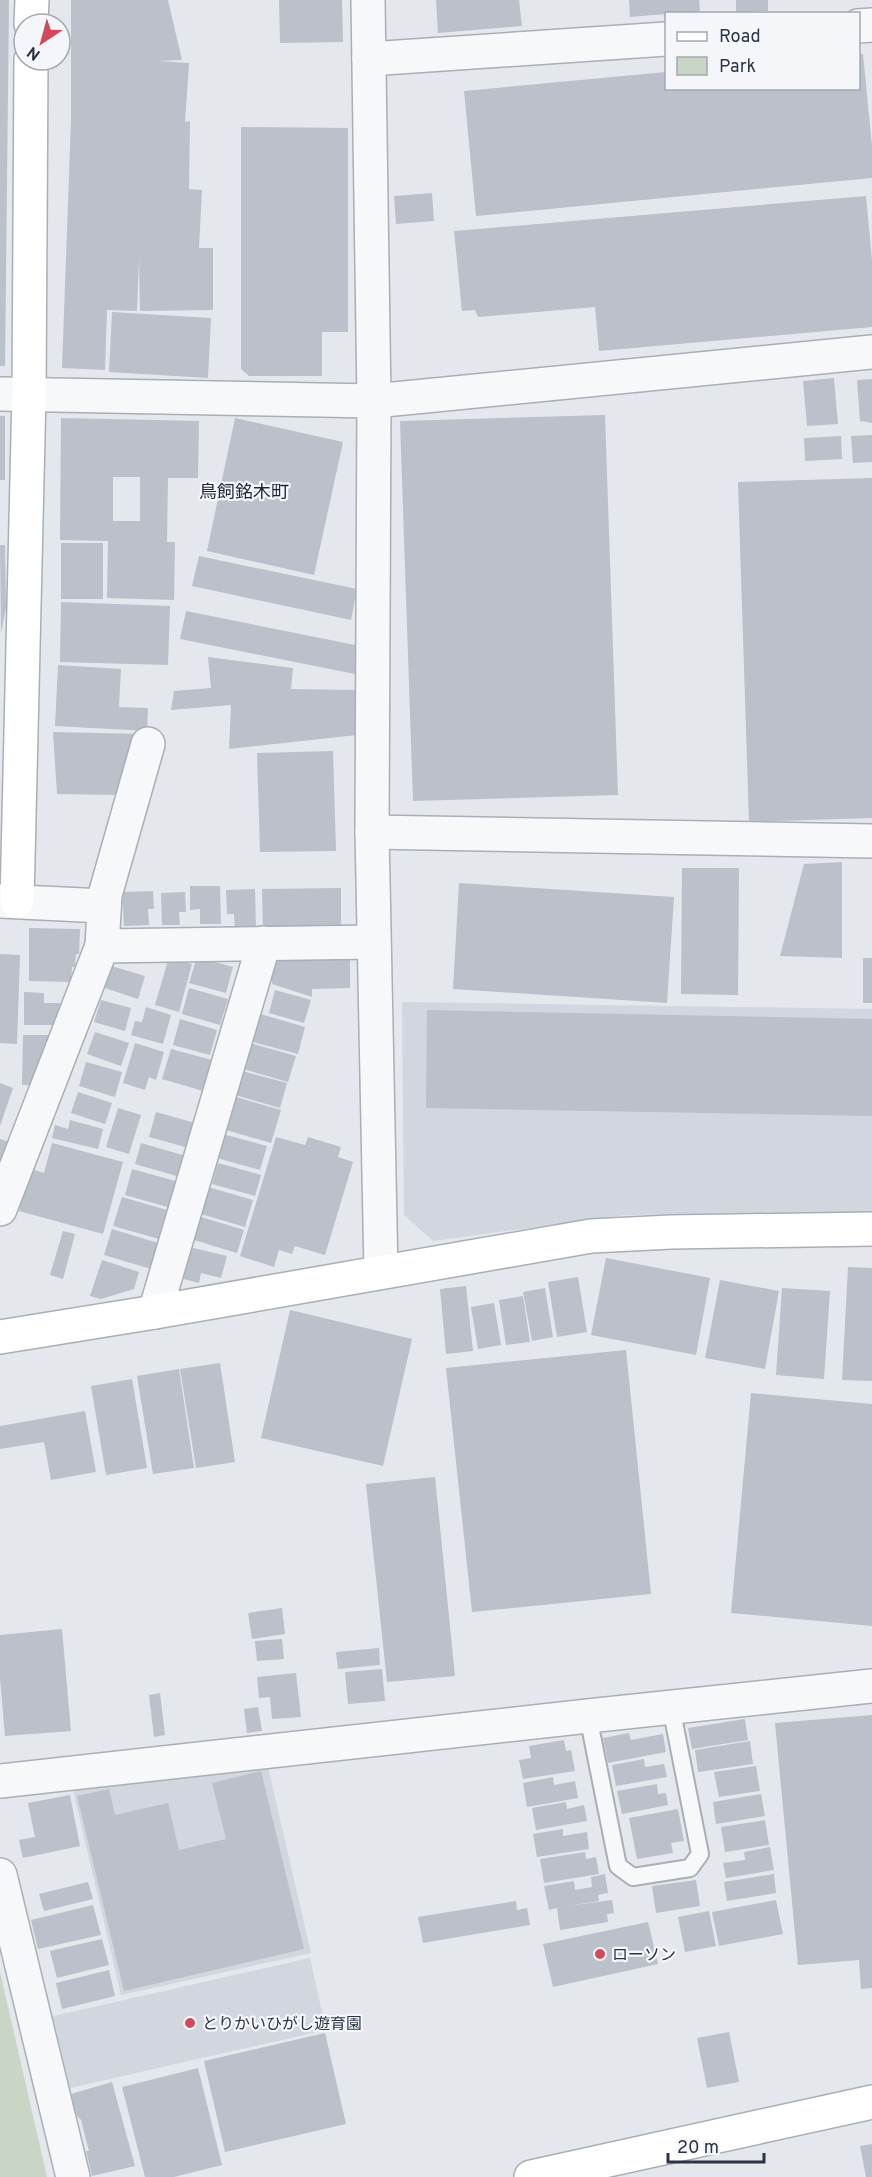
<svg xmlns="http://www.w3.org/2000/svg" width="872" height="2177" viewBox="0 0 872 2177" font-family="Overpass,'Noto Sans JP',sans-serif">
	<rect width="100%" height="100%" fill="#e4e7ec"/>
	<g fill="#d2d6de">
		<polygon points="402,1002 872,1009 872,1212 624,1215 433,1241 404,1215"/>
		<polygon points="268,1767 311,1953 121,1995 73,1790"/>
		<polygon points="310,1958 326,2030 70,2088 53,2016"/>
	</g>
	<polygon fill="#c9d6c5" points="0,1972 47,2177 0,2177"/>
	<g fill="#bbc0ca" fill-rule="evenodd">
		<polygon points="0,0 9,0 5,366 0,366"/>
		<polygon points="71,0 168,0 182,60 158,61 189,63 185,122 190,121 189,189 202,190 199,248 213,248 213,310 140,311 139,259 137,311 107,310 105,370 62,368 71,120"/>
		<polygon points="279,0 342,0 343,42 280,43"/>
		<polygon points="436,0 519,0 522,26 438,33"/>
		<polygon points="629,0 699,0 700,11 630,17"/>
		<polygon points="736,0 768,0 768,11 736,12"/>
		<polygon points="863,54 872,146 872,178 476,216 464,91 666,72 666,88 858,88 858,55"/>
		<polygon points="241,127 348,128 348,332 322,332 322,376 249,376 241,369"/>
		<polygon points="432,193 434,221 396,224 394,196"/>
		<polygon points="866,196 872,260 872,327 599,351 595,307 478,317 475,310 462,311 454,231"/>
		<polygon points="112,312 211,318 208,378 109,372"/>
		<polygon points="834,378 838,424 807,426 803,381"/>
		<polygon points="872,379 872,423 860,421 857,380"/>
		<polygon points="605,415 618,795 413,801 400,421"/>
		<rect x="0" y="416" width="5" height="64"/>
		<path d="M61,418l138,3 -1,57h-30l-1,64h8l-1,58 -67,-2 1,-57 -48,-1zM113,477h27v44h-27z"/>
		<polygon points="235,418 343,442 314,575 207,551"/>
		<polygon points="872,435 872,462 853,463 851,436"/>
		<polygon points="841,436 842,459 805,461 804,438"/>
		<polygon points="872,478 872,818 749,822 738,482"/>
		<rect x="61" y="543" width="42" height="56"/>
		<polygon points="0,545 5,545 6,608 1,633"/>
		<polygon points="199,556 357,589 351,620 192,586"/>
		<polygon points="61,602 170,606 168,665 60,662"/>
		<polygon points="186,611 360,646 355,674 180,639"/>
		<polygon points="208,657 293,668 291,689 357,690 357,735 229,749 231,705 171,710 174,691 211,688"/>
		<polygon points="58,665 121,669 119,707 148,708 147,731 55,726"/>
		<polygon points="53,732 144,734 119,795 57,794"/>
		<polygon points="333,751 336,851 260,852 257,753"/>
		<polygon points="842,862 842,958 780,956 804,864"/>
		<polygon points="682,868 739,868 738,995 681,994"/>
		<polygon points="459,883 674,897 667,1003 453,989"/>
		<polygon points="190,886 220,886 221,924 200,924 200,909 190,910"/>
		<polygon points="341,888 341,928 263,929 262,889"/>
		<polygon points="255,889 256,930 235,930 234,914 227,914 226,890"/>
		<polygon points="153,891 154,909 148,909 149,925 124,926 122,892"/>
		<polygon points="185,892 186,912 179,912 180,925 162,925 161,893"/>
		<polygon points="29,928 80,929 79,954 76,954 75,967 72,967 71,982 29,981"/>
		<polygon points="0,954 20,955 17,1044 0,1043"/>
		<polygon points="169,957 192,964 179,1012 155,1005"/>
		<polygon points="197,957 233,967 226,993 189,983"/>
		<rect x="863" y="958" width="9" height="45"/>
		<polygon points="350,959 350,988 312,989 312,997 272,984 271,968 280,960"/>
		<polygon points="111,966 145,976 138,999 105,988"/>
		<polygon points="189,988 228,999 220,1025 182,1014"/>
		<polygon points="275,990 311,1000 304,1023 269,1013"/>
		<polygon points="24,992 44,993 44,1003 60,1003 60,1025 24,1025"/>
		<polygon points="101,1000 131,1008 125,1031 94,1022"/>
		<polygon points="146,1007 171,1015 163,1044 131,1035 135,1021 142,1022"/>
		<polygon points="427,1010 872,1019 872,1116 426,1108"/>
		<polygon points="260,1014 305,1027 298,1054 253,1042"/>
		<polygon points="180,1019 217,1030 210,1055 173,1045"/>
		<polygon points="95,1032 129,1043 121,1066 87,1054"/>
		<polygon points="23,1035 49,1035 49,1060 37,1085 22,1085"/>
		<polygon points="135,1043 164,1052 156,1080 149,1077 145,1090 123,1083"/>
		<polygon points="250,1043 296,1056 288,1082 243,1069"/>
		<polygon points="171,1049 212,1060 203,1091 162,1079"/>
		<polygon points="86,1062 122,1072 115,1097 79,1086"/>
		<polygon points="242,1071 287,1083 280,1108 235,1095"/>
		<polygon points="0,1083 13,1088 0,1126"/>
		<polygon points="78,1092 112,1103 105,1124 71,1113"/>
		<polygon points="229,1095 281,1110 271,1143 219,1128"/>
		<polygon points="118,1108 141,1115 129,1154 106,1147"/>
		<polygon points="156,1112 195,1123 189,1148 149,1137"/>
		<polygon points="70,1120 103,1129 98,1149 52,1138 55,1125 68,1129"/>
		<polygon points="223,1134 267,1146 260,1170 217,1158"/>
		<polygon points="276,1137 305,1145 308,1137 341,1147 338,1157 353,1162 325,1255 295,1246 292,1254 279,1250 274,1267 240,1256"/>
		<polygon points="0,1139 13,1143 0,1179"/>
		<polygon points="52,1143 123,1162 103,1234 19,1211 31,1169 44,1173"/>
		<polygon points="141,1143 186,1156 180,1177 135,1164"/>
		<polygon points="218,1163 261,1175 255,1196 212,1184"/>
		<polygon points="132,1169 179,1182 171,1208 125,1195"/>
		<polygon points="208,1187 253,1200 245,1227 201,1214"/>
		<polygon points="122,1197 167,1210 159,1239 113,1226"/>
		<polygon points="201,1217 244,1230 237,1253 194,1240"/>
		<polygon points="112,1229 158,1243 151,1269 104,1255"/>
		<polygon points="63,1231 75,1234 63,1279 50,1275"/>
		<polygon points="185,1246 227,1256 221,1278 201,1273 199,1283 176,1277"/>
		<polygon points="606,1258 710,1278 696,1355 591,1335"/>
		<polygon points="102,1260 139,1272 134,1289 101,1299 90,1296"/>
		<polygon points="848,1267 872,1268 872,1381 842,1380"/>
		<polygon points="578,1277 587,1332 557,1337 548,1282"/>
		<polygon points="720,1280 779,1291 765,1369 705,1358"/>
		<polygon points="466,1286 473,1351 446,1354 440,1289"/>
		<polygon points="545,1288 553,1337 532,1341 523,1292"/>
		<polygon points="782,1288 830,1291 824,1379 776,1375"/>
		<polygon points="523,1296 530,1342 506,1345 499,1300"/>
		<polygon points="494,1303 501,1345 478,1349 471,1307"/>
		<polygon points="290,1310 412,1339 383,1466 261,1438"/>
		<polygon points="626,1350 651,1594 472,1612 446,1368"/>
		<polygon points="220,1363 235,1462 196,1468 180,1369"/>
		<polygon points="179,1369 194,1468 153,1474 137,1376"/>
		<polygon points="132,1379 147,1468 106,1475 91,1386"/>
		<polygon points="751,1393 872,1404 872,1626 731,1613"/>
		<polygon points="85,1411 96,1472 51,1480 44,1442 0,1449 0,1426"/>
		<polygon points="435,1477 455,1676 387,1682 366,1484"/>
		<polygon points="282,1608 285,1634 252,1639 248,1613"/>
		<polygon points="62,1629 71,1731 5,1736 0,1678 0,1635"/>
		<polygon points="282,1639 284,1659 257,1661 255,1641"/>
		<polygon points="379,1648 380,1665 338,1669 336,1652"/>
		<polygon points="382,1669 385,1701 348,1704 345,1672"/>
		<polygon points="296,1673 301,1717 272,1719 270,1697 259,1698 257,1677"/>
		<polygon points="160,1693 165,1735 154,1737 149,1695"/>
		<polygon points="258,1707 262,1731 247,1733 244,1709"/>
		<polygon points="872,1715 872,1988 861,1989 859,1960 798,1965 775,1723"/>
		<polygon points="745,1719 748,1740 692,1749 688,1728"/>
		<polygon points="629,1733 631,1740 663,1734 666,1752 608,1763 603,1738"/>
		<polygon points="564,1740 566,1751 571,1750 575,1771 523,1779 519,1760 531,1758 529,1746"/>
		<polygon points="750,1741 753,1764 698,1772 695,1750"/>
		<polygon points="644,1759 645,1767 664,1764 667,1777 616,1786 612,1765"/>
		<polygon points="756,1766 760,1791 719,1797 714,1772"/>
		<polygon points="261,1771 304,1949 124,1991 77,1796 109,1789 115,1815 168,1803 179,1850 226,1839 212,1783"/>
		<polygon points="553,1777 554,1785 575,1781 578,1798 527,1807 523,1783"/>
		<polygon points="657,1784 658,1794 666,1793 668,1805 622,1814 617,1791"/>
		<polygon points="761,1794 765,1816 716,1824 713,1802"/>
		<polygon points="70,1795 80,1846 23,1858 19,1840 35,1837 28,1803"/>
		<polygon points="566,1802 567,1809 584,1805 587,1821 536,1830 532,1808"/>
		<polygon points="678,1809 684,1841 671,1843 673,1853 637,1859 629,1818"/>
		<polygon points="765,1820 769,1845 725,1852 721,1827"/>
		<polygon points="563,1829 563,1836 587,1832 589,1849 537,1857 533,1834"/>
		<polygon points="770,1847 774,1870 726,1878 723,1863 745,1860 744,1852"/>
		<polygon points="585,1852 586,1859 596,1857 599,1874 544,1883 540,1859"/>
		<polygon points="605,1874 608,1893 598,1895 599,1901 567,1906 612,1900 614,1913 607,1914 608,1922 560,1930 557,1908 549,1910 544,1886 574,1881 575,1890 592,1887 591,1877"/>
		<polygon points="774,1874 776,1893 727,1901 724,1882"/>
		<polygon points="696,1880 700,1906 656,1913 652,1886"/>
		<polygon points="88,1882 93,1899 44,1911 39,1894"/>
		<polygon points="776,1900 783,1934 719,1946 712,1912"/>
		<polygon points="516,1901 517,1910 527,1908 530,1925 423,1943 418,1917"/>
		<polygon points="93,1905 101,1935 38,1949 31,1920"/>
		<polygon points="709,1911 716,1946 685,1952 678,1917"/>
		<polygon points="648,1922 658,1964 553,1987 543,1944"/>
		<polygon points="102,1939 109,1965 57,1978 50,1951"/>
		<polygon points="109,1970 115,1996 62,2009 56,1983"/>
		<polygon points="729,2032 739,2082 707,2088 697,2038"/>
		<polygon points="325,2033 346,2124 225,2152 204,2061"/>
		<polygon points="198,2068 222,2165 174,2177 145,2177 122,2087"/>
		<polygon points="112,2082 135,2166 92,2176 86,2151 89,2151 81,2120 77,2116 71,2094"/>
		<polygon points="872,2144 872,2177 866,2177 860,2146"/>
	</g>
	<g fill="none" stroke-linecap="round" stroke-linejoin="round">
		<defs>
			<polyline id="lane" points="588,1716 618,1866 633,1877 690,1868 700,1854 671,1707"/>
			<g id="street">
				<polyline points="368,0 374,401 372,832 381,1272"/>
				<polyline points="858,26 872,25"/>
				<polyline points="369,59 666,39"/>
				<polyline points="0,394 374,401 872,352"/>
				<polyline points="372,832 872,841"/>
				<polyline points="0,901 104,906"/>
				<polyline points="102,946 373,942"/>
				<polyline points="0,1209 102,946 105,895 148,744"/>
				<polyline points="155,1312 264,943"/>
				<polyline points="0,1781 588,1716 872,1686"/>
				<polyline points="0,1875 73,2177"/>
			</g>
			<g id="secondary">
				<polyline points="31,24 32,0"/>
				<polyline points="17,901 29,394 31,60"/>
				<polyline points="0,1337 155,1312 591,1236 671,1232 872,1229"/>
				<polyline points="531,2177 872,2102"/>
			</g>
		</defs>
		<use href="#lane" stroke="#a9aeb7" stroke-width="20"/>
		<use href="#street" stroke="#a9aeb7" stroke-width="36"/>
		<use href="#secondary" stroke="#a9aeb7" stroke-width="36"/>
		<use href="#lane" stroke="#f7f8fa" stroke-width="16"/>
		<use href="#street" stroke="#f7f8fa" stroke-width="33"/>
		<use href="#secondary" stroke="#fff" stroke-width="33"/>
	</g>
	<g fill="#d1495b" stroke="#f4f6f9" stroke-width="2">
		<circle cx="600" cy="1954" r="6"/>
		<circle cx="190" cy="2023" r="6"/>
	</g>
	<g text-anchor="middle" stroke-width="4.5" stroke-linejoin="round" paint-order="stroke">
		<g font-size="16" fill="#2b3445" stroke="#f4f6f9" text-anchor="start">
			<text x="612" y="1960">ローソン</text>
			<text x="202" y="2029">とりかいひがし遊育園</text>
		</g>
		<g font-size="18" fill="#1d2536" stroke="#f4f6f9">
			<text x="244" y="498">鳥飼銘木町</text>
		</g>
	</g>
	<rect x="665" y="12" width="195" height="78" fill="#f4f6f9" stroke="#a4a8b1" stroke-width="1.5"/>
	<rect x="677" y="32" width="30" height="9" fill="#ffffff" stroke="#a4a8b1" stroke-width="1.5"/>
	<text x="719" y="42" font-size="18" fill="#2b3445">Road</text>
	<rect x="677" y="57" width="30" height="18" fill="#c9d6c5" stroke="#a4a8b1" stroke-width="1.5"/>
	<text x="719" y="72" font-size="18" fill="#2b3445">Park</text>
	<g transform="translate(42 42) rotate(216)"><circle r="28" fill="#f4f6f9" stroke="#a4a8b1" stroke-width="1.5"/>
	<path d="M0-4.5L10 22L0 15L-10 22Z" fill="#d1495b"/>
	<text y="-9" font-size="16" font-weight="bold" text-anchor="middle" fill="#2b3445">N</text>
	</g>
	<path d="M668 2153v9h96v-9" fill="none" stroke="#2b3445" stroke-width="3"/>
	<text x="677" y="2153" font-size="18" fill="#2b3445" stroke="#f4f6f9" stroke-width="4.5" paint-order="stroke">20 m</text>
</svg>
